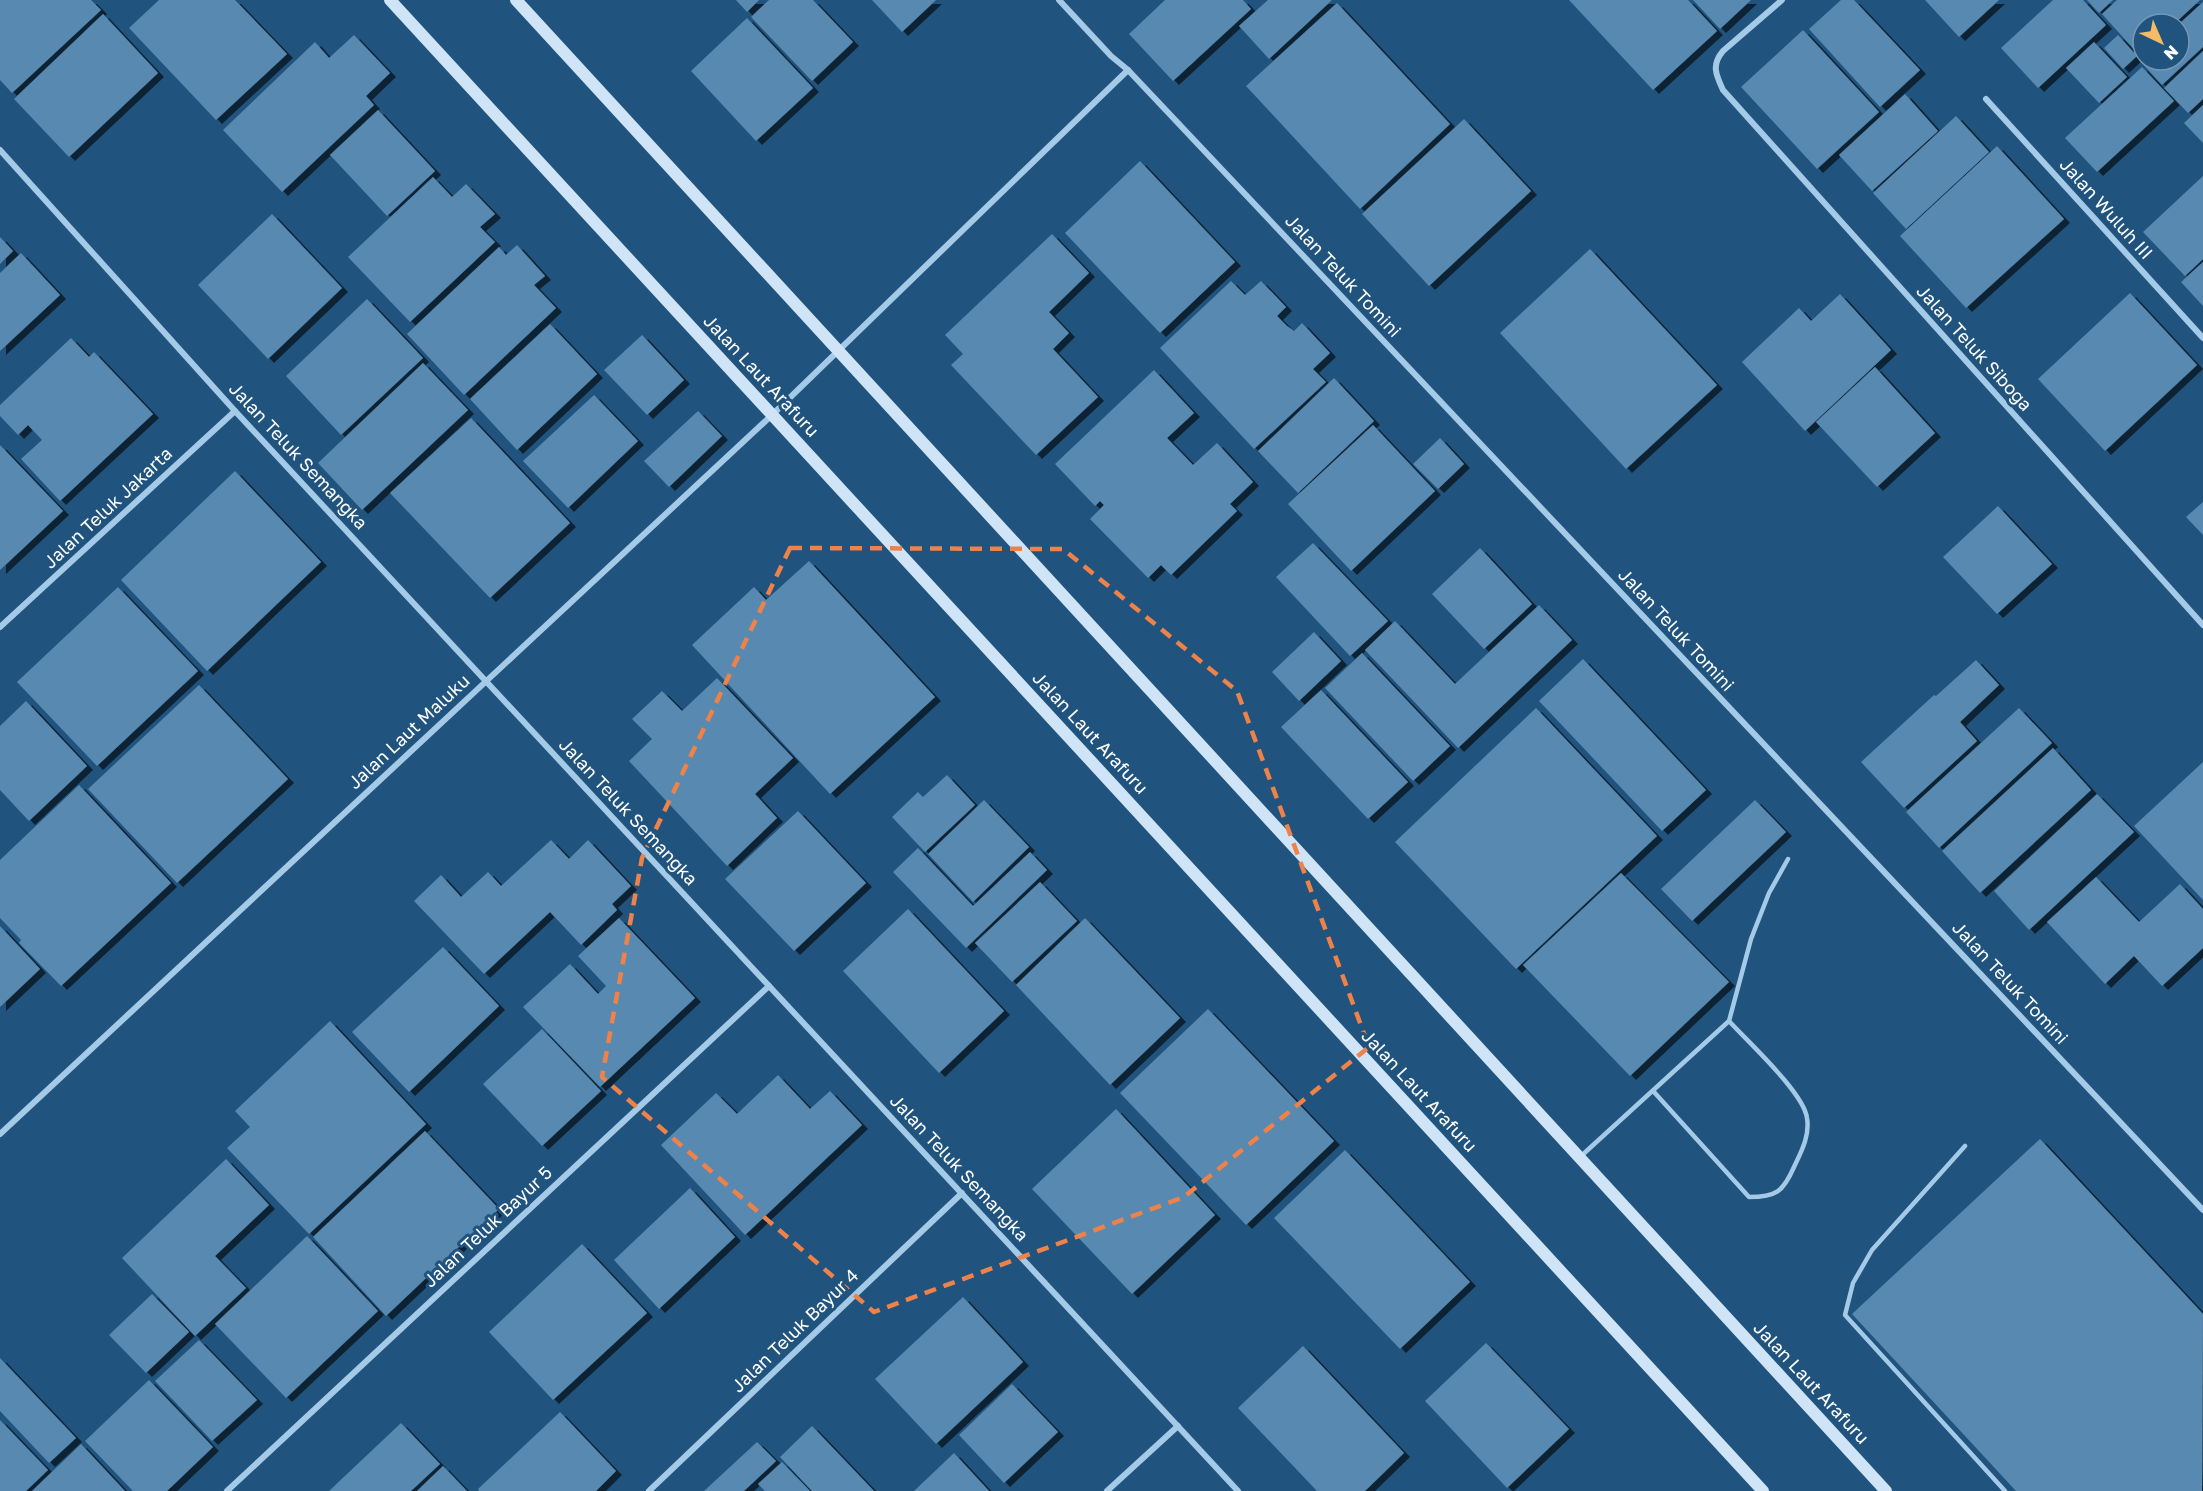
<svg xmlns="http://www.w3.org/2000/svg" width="2203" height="1491" viewBox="0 0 2203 1491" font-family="'Golos Text',sans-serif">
	<defs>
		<filter id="shadow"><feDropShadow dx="6" dy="4" stdDeviation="0" flood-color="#0009"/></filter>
	</defs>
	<rect width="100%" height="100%" fill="#20547e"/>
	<g fill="#5989b0" filter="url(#shadow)">
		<polygon points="0,0 91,0 101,10 12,93 0,80"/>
		<polygon points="159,0 235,0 287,54 216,120 129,28"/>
		<polygon points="736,0 759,0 747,12"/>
		<polygon points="769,0 813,0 853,42 812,81 751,17"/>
		<polygon points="872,0 936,0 902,32"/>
		<polygon points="1165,0 1243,0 1251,9 1173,81 1129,34"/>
		<polygon points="1268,0 1332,0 1269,59 1239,26"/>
		<polygon points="1569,0 1688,0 1717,31 1653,90"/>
		<polygon points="1693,0 1751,0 1720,29"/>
		<polygon points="1841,0 1854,0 1920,70 1880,107 1809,29"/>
		<polygon points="1925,0 1999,0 1959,37"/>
		<polygon points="2053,0 2083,0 2106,25 2038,88 2001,48"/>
		<polygon points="2087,0 2113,0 2099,13"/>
		<polygon points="2117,0 2200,0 2174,24 2143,24 2143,53 2140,56 2102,14"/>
		<polygon points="2203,2 2203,47 2162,85 2140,61 2143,58 2143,60 2179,60 2179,24"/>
		<polygon points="1337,3 1450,124 1360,209 1246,86"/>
		<polygon points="103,14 158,73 69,157 14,99"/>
		<polygon points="747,18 813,88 756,141 691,71"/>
		<polygon points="1803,30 1879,112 1817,169 1741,87"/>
		<polygon points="354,35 390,73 366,96 374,105 282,192 223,130 315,42 329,58"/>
		<polygon points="2118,35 2137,56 2123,69 2104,48"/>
		<polygon points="2094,42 2127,77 2099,103 2066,68"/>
		<polygon points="2203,51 2203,99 2188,113 2164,88"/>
		<polygon points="2142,67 2174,101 2097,172 2065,138"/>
		<polygon points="1905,94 1938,131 1872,191 1839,155"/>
		<polygon points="2203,105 2203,143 2184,123"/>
		<polygon points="378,110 435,171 387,216 330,155"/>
		<polygon points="1956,116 1989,152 1906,229 1873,193"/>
		<polygon points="1464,119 1531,191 1429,286 1362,214"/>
		<polygon points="1997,146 2064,219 1966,308 1900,236"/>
		<polygon points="1140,161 1235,262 1160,333 1065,233"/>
		<polygon points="2203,176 2203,259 2185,276 2143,232"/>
		<polygon points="433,177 452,197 466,184 495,214 480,227 495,242 410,322 348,257"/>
		<polygon points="272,214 342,288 268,359 198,285"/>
		<polygon points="1052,234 1089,273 1049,312 1069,333 1053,349 1098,397 1036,455 951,365 963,354 945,335"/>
		<polygon points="0,237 13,251 0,264"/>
		<polygon points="517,245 545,276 534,285 556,308 464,395 407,334 499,247 506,255"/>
		<polygon points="1590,249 1717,385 1626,469 1500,333"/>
		<polygon points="21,253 60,295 0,351 0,273"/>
		<polygon points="2203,262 2203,306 2181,282"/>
		<polygon points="1231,281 1245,295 1261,281 1286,307 1277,316 1287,326 1294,331 1302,323 1330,353 1313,369 1326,382 1254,449 1160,348"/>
		<polygon points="2130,293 2197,365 2105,451 2038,379"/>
		<polygon points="1840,294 1891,350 1805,431 1742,362 1799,308 1811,321"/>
		<polygon points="367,299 423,358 341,435 286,376"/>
		<polygon points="550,324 597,374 517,450 470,399"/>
		<polygon points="642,335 684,380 647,415 604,370"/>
		<polygon points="71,338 89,357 94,352 153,414 60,501 21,459 42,440 28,425 18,435 0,416 0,405"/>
		<polygon points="423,363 468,410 362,510 318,463"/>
		<polygon points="1875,367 1935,433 1877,487 1816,422"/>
		<polygon points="1154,370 1194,413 1167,438 1193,465 1217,443 1253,482 1230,504 1237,511 1171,575 1161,565 1148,578 1090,519 1104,505 1100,501 1095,506 1055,464"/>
		<polygon points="1334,378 1374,421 1298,493 1258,451"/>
		<polygon points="594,395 638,441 568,508 523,461"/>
		<polygon points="698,411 722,436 669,487 644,461"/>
		<polygon points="471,418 570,523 490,598 390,493"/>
		<polygon points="1373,425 1435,491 1351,571 1288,504"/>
		<polygon points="1440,438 1464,464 1438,489 1413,464"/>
		<polygon points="0,445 63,511 0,570"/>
		<polygon points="235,471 321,562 207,671 121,580"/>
		<polygon points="2203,502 2203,535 2186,517"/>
		<polygon points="1998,506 2052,564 1997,614 1943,557"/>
		<polygon points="1313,543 1388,621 1350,656 1276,577"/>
		<polygon points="1480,548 1532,604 1484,649 1432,594"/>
		<polygon points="809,561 935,697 830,794 692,645 754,587 766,600"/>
		<polygon points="118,587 198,671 97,766 17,682"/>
		<polygon points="1539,605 1572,640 1458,748 1365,650 1395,621 1455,684"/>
		<polygon points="1314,632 1341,661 1299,701 1272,672"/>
		<polygon points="1362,653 1450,746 1413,781 1325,688"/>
		<polygon points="1583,659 1706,790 1662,831 1539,701"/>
		<polygon points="1976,660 1999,685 1960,722 1977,741 1904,808 1861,762 1934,695 1936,696"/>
		<polygon points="717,678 793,758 755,794 777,818 727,866 629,761 652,739 632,719 662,691 682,711"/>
		<polygon points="199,685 288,779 177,883 88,789"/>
		<polygon points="1321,690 1408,782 1368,819 1281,727"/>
		<polygon points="26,701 87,766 29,821 0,790 0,726"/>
		<polygon points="1536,708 1657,836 1516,969 1395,842"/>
		<polygon points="2019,708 2052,743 1939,848 1906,812"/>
		<polygon points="2053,748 2091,790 1980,893 1942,851"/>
		<polygon points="2203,762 2203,900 2134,826"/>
		<polygon points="947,775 975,805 925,852 892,817 918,792 923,797"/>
		<polygon points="79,785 171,883 61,986 19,943 21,940 0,918 0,860"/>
		<polygon points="2097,794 2134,832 2029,930 1994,891"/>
		<polygon points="984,800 1029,847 973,902 928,854"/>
		<polygon points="1755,800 1786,832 1692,921 1661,889"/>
		<polygon points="798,811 866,883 794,951 725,879"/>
		<polygon points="551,840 569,859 588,840 631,886 612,904 617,910 581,945 550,912 484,974 414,901 441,875 461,897 488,872 501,886"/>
		<polygon points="918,848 973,906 1030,852 1047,870 966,948 893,872"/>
		<polygon points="1621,873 1729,982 1630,1076 1523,965"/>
		<polygon points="2096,877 2139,922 2180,884 2203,909 2203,948 2162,986 2134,956 2105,984 2047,922"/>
		<polygon points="1040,882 1077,921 1012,982 975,943"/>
		<polygon points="908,909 1004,1011 939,1073 843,971"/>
		<polygon points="619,918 695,998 600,1087 523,1007 570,964 598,994 606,986 578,956"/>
		<polygon points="1085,918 1180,1018 1110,1085 1016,985"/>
		<polygon points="0,926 40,969 0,1007"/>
		<polygon points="443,947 499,1006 409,1092 352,1032"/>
		<polygon points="1208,1009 1334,1141 1246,1225 1120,1093"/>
		<polygon points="330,1021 426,1124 309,1234 227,1148 250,1127 235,1111"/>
		<polygon points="542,1029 601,1091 542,1146 483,1084"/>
		<polygon points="778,1075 810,1109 830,1091 862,1125 745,1235 661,1145 716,1093 737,1114"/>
		<polygon points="1116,1109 1215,1215 1132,1294 1032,1189"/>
		<polygon points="425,1131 499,1209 386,1316 313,1237"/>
		<polygon points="2040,1139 2203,1314 2202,1491 2016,1491 1852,1314"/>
		<polygon points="1345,1150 1470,1282 1400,1349 1274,1218"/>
		<polygon points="226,1159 269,1205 215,1256 246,1288 195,1336 122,1258"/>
		<polygon points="690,1188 735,1237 659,1309 614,1260"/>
		<polygon points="307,1236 378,1311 286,1398 215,1324"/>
		<polygon points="582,1244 647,1313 553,1400 489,1332"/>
		<polygon points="152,1294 189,1332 146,1373 109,1335"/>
		<polygon points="963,1297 1023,1362 936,1444 875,1379"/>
		<polygon points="199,1340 257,1400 212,1441 155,1381"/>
		<polygon points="1486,1343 1569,1429 1507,1488 1425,1401"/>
		<polygon points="1303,1346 1404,1453 1365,1491 1317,1491 1238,1408"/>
		<polygon points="0,1358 76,1438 49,1463 0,1411"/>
		<polygon points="149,1380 213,1447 167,1491 133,1491 85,1441"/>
		<polygon points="1012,1384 1058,1432 1004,1483 959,1435"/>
		<polygon points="560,1412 616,1471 596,1491 479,1491 478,1489"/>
		<polygon points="0,1420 48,1470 26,1491 0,1491"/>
		<polygon points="401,1423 440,1464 411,1491 329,1491"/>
		<polygon points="812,1426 874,1491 812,1491 780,1457"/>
		<polygon points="757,1442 776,1461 744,1491 704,1491"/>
		<polygon points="81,1444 125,1491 32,1491"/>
		<polygon points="954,1453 989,1491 914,1491"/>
		<polygon points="782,1462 810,1491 765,1491 758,1484"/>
		<polygon points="443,1466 467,1491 417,1491"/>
	</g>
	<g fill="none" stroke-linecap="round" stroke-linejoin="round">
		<g stroke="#a4cae7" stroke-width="4.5">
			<polyline points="1729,1021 1751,939 1769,893 1788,859"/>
			<polyline points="1965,1146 1872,1250 1853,1283 1845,1315 2005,1491"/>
			<path d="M1580,1157l149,-136c19,21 75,72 78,97 3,18 -6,34 -13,49 -11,25 -18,30 -45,30l-95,-105"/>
		</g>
		<g stroke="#a4cae7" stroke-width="6">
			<polyline points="1059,0 1111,56 1128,70 2203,1210"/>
			<path d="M1782,0l-59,51c-12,14 -7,24 0,39l480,535"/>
			<polyline points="1986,99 2203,338"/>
			<polyline points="0,150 235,411 1238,1491"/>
			<polyline points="0,627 235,411"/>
			<polyline points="0,1134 772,415 1128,70"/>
			<polyline points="227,1491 769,986"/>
			<polyline points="649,1491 962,1193"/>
			<polyline points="1107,1491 1178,1426"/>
		</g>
		<g stroke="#cfe4f6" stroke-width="12">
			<polyline points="390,0 1763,1491"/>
			<polyline points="516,0 1886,1491"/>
		</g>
	</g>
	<path fill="none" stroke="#ee8249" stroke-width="4.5" stroke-dasharray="12 8" stroke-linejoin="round" d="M790,548l273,1 174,142 132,356 -185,150 -310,115 -272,-235 40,-219z"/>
	<g text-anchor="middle" stroke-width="6" stroke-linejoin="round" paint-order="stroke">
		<g font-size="18" fill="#fff" stroke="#20547e">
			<text transform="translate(2106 209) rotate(48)" y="6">Jalan Wuluh III</text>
			<text transform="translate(1343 276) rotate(47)" y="6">Jalan Teluk Tomini</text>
			<text transform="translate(1974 348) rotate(48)" y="6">Jalan Teluk Siboga</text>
			<text transform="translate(761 376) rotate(47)" y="6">Jalan Laut Arafuru</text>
			<text transform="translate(298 456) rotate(47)" y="6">Jalan Teluk Semangka</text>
			<text transform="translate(108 508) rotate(-43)" y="6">Jalan Teluk Jakarta</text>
			<text transform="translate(1676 630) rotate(47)" y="6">Jalan Teluk Tomini</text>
			<text transform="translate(409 732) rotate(-43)" y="6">Jalan Laut Maluku</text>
			<text transform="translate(1090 733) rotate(47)" y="6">Jalan Laut Arafuru</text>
			<text transform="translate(628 812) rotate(47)" y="6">Jalan Teluk Semangka</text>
			<text transform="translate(2010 983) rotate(47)" y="6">Jalan Teluk Tomini</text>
			<text transform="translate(1419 1091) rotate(47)" y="6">Jalan Laut Arafuru</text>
			<text transform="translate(959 1168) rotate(47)" y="6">Jalan Teluk Semangka</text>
			<text transform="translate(488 1227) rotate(-43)" y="6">Jalan Teluk Bayur 5</text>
			<text transform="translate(795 1331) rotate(-44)" y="6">Jalan Teluk Bayur 4</text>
			<text transform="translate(1811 1383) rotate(47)" y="6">Jalan Laut Arafuru</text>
		</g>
	</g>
	<g transform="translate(2161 42) rotate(136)"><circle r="28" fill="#20547e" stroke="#7998b2" stroke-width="1.5"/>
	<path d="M0-4.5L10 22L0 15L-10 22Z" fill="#f4bb65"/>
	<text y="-9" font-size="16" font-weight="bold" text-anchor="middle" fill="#ffffff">N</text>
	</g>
</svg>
